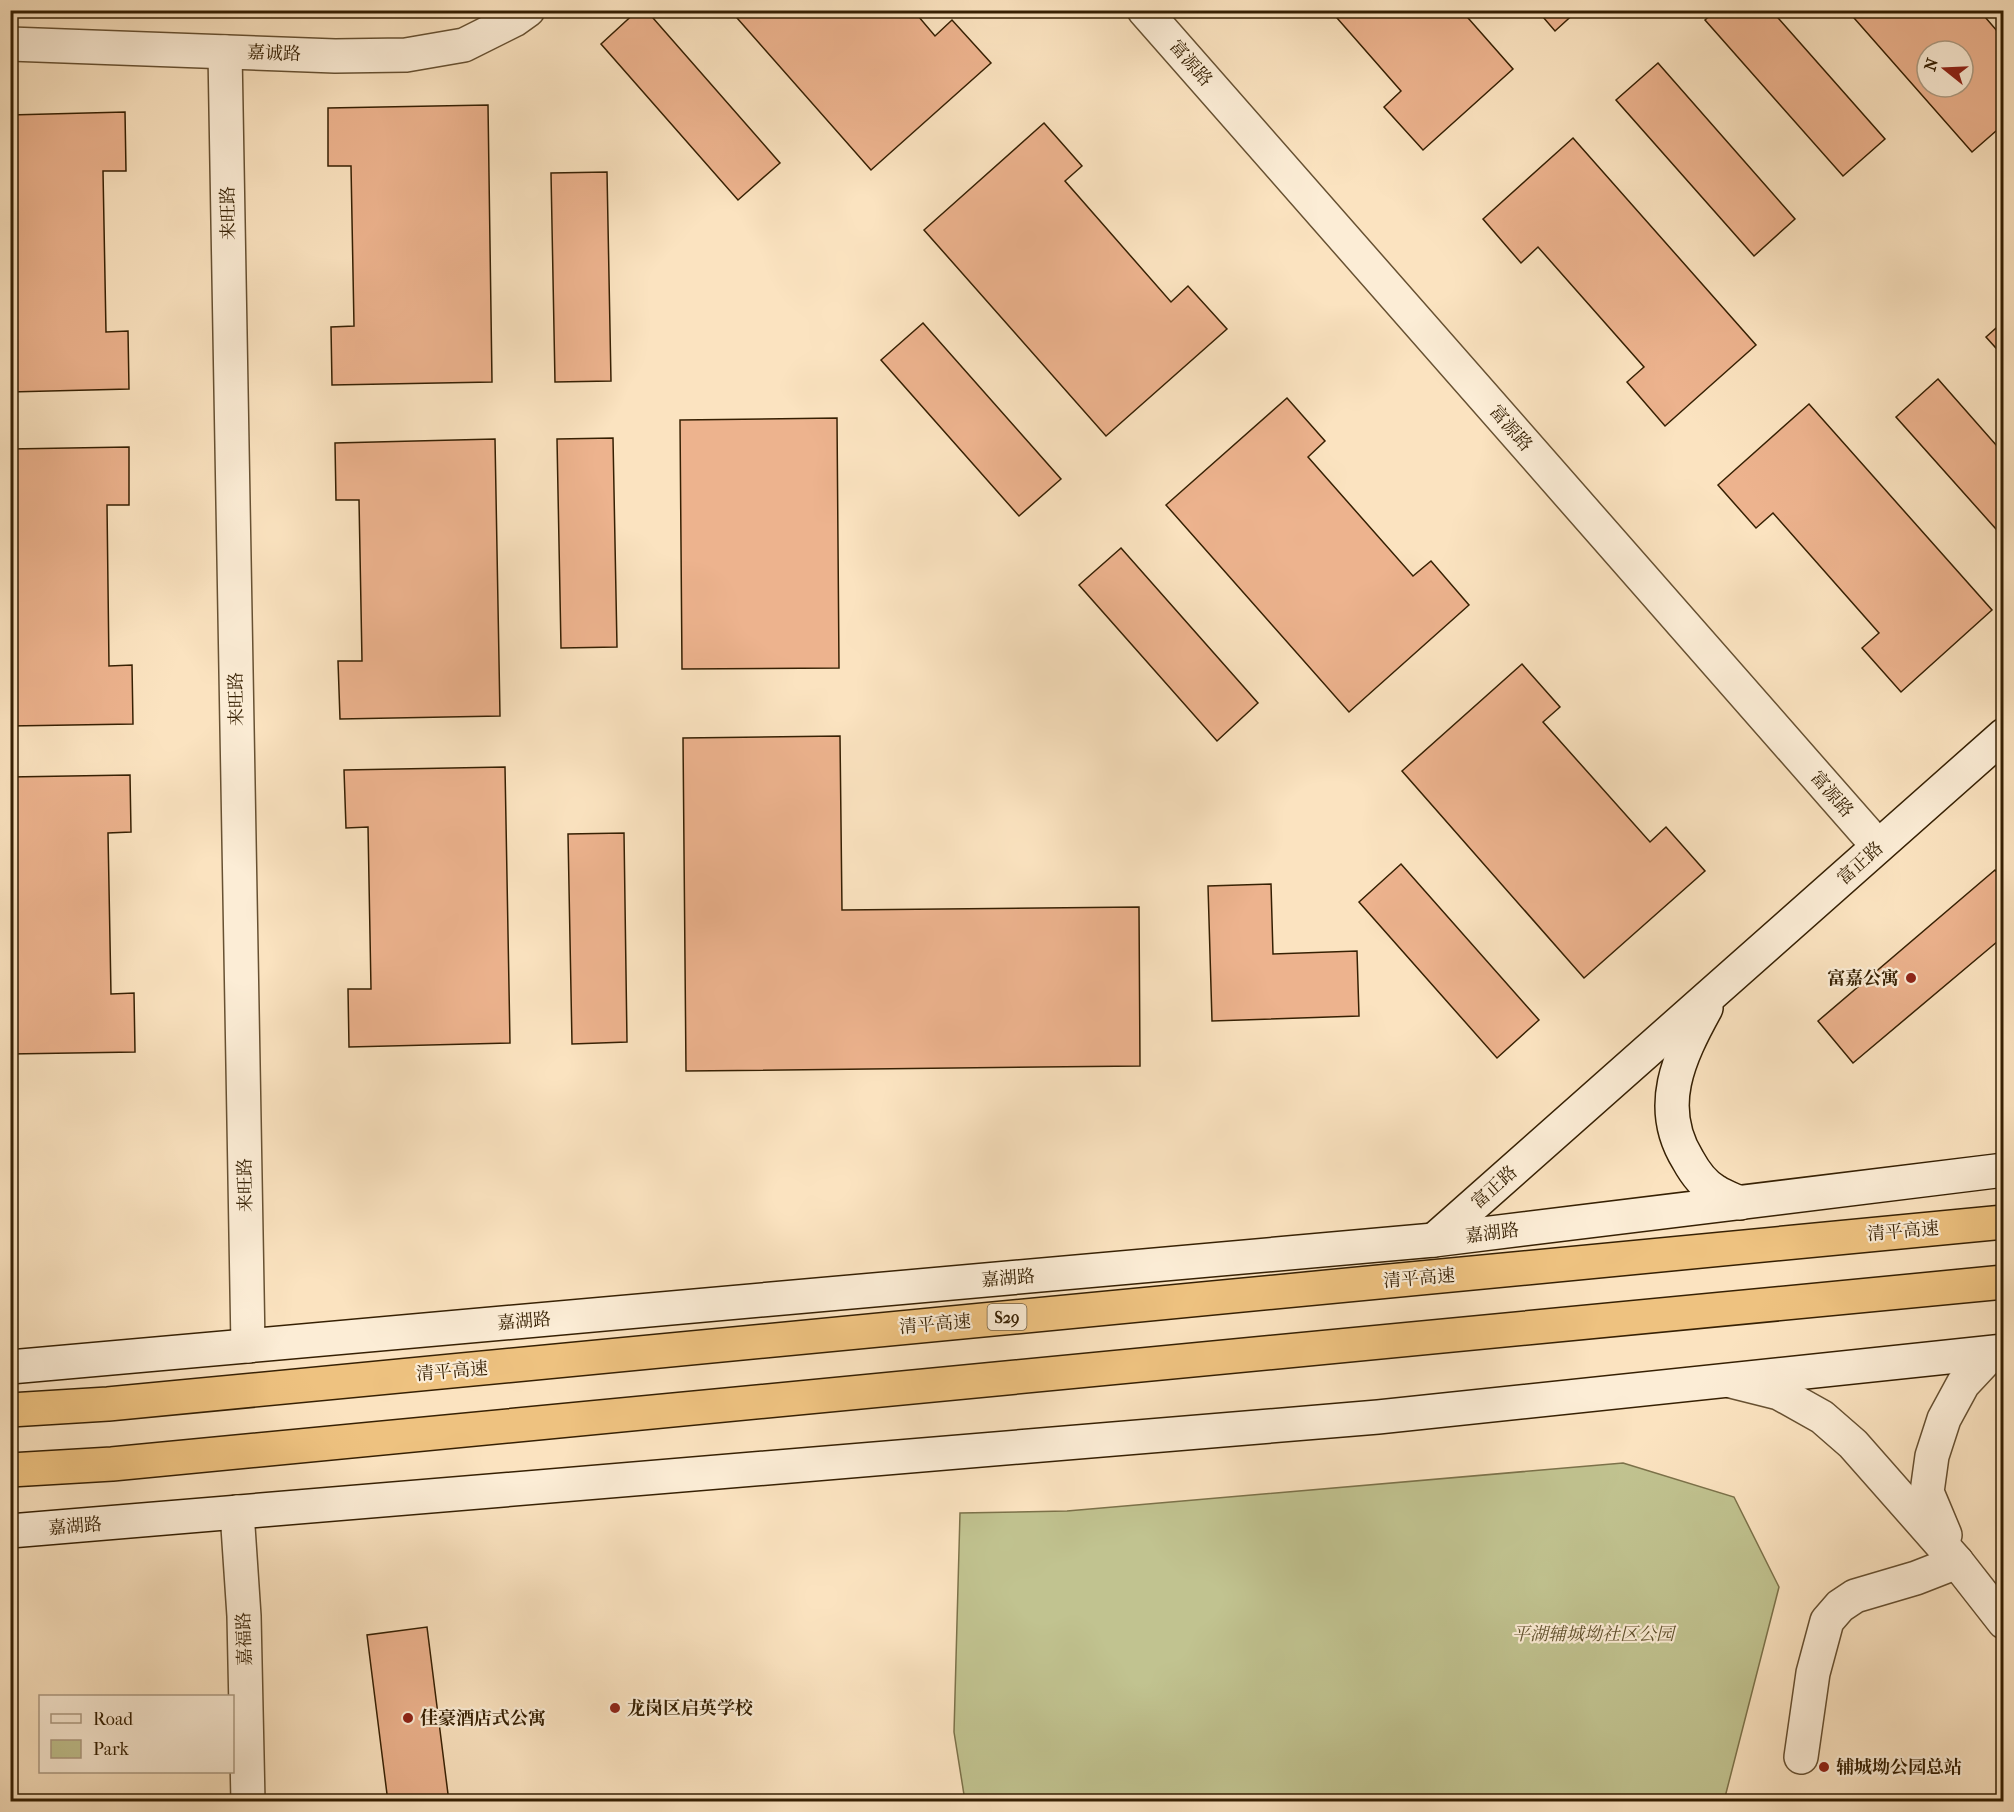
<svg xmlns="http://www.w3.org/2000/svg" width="2014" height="1812" font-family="'IM FELL French Canon','Noto Serif SC',serif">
<rect width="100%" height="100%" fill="#fbe3c0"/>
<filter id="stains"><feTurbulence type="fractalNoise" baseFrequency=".00333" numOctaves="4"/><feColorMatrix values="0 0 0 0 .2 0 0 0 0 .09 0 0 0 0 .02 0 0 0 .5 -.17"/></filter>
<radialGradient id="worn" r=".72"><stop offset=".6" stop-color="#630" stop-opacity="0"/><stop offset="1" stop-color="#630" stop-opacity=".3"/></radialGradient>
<polygon fill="#c1c390" stroke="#7c724a" stroke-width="1.5" points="1623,1463 1734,1497 1779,1587 1724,1801 965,1801 954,1732 960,1513 1067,1511"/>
<g fill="#edb38e" stroke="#362003" stroke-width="1.5" fill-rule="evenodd">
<polygon points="638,10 646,10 780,163 738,200 601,44"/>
<polygon points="730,10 913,10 935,36 952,20 991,63 871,170"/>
<polygon points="1330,10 1461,10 1513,69 1423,150 1384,107 1401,91"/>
<polygon points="1537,10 1578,10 1555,31"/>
<polygon points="1716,10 1771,10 1885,139 1843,176 1705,20"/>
<path d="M 1847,10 L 1979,10 L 2004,39 L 2004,124 L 1972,152 ZM 1927,51 L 1963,51 L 1963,87 L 1927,87 Z"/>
<polygon points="1658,63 1795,219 1754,256 1616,100"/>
<polygon points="488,105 492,382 332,385 331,327 354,326 351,166 328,166 328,108"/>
<polygon points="125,112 126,171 103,171 106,332 128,331 129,389 10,392 10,115"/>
<polygon points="1044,123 1082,166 1065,181 1171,302 1188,286 1227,329 1106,436 924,230"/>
<polygon points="1573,138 1756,345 1665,426 1627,382 1644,367 1538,247 1521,263 1483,219"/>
<polygon points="607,172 611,381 555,382 551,173"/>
<polygon points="2004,321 2004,357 1986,337"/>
<polygon points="923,323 1061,479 1019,516 881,360"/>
<polygon points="1938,379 2004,454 2004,538 1896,417"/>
<polygon points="1287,398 1325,441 1308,457 1413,576 1431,561 1469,605 1349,712 1166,505"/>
<polygon points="1809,404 1992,610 1901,692 1862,648 1879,633 1773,513 1756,528 1718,485"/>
<polygon points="837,418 839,668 682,669 680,420"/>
<polygon points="613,438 617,647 561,648 557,439"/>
<polygon points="495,439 500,716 340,719 338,661 362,661 359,500 336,500 335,443"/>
<polygon points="129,447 129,505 107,505 109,666 132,665 133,724 10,726 10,449"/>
<polygon points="1121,548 1258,703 1217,741 1079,585"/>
<polygon points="1522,664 1560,707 1543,722 1650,842 1666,827 1705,871 1584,978 1402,771"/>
<polygon points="840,736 842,910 1139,907 1140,1066 686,1071 683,738"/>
<polygon points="505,767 510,1043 349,1047 348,989 371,989 368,827 346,828 344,770"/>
<polygon points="130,775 131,832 108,833 111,994 134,993 135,1052 10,1054 10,777"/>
<polygon points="624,833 627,1042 572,1044 568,834"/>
<polygon points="1401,864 1539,1020 1497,1058 1359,902"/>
<polygon points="1995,870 2004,880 2004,936 1853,1063 1818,1021"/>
<polygon points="1271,884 1273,954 1357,951 1359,1016 1212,1021 1208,886"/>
<polygon points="427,1627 449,1802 388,1802 367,1635"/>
</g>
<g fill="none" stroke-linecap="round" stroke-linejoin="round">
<g stroke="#675132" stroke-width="36">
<g id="street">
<polyline points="1144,10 1878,846"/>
<polyline points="10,44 335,56 406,55 464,45 514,20 528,10"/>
<polyline points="225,52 248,1346"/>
<polyline points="1731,1381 1779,1393 1822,1417 1853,1444 1957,1562 2004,1622"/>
<polyline points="237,1512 244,1616 248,1802"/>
<polyline points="1945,1535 1927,1492 1932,1456 1944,1419 1963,1384 1992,1353"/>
<polyline points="1801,1757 1813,1673 1827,1621 1840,1606 1855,1596 1916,1578 1957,1562"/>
</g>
</g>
<g stroke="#362003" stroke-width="36">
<g id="secondary">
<path d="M 1706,1008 C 1679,1057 1655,1107 1688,1160 C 1694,1171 1703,1184 1715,1191 C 1722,1196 1731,1199 1740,1203"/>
<polyline points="1434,1240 2004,735"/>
<polyline points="10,1367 1434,1240 2004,1170"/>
<polyline points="10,1531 1378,1417 2004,1351"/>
</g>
</g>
<g stroke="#362003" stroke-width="36">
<g id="highway">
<polyline points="10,1410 108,1404 2004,1222"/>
<polyline points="10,1470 112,1464 2004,1282"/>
</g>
</g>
<use href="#street" stroke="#fcedd6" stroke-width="33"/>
<use href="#secondary" stroke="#fcedd6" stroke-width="33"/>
<use href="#highway" stroke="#eec280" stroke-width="33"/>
</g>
<g fill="#8f2418" stroke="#fcedd6" stroke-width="2">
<circle cx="1911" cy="978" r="6"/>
<circle cx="615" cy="1708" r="6"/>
<circle cx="408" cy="1718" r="6"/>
<circle cx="1824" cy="1767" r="6"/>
</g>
<g text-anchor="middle" stroke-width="4.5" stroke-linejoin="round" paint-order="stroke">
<rect fill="#fcedd6" stroke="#715e42" stroke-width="1.5" x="987.5" y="1304" width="39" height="26" rx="4.5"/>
<g font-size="16" font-weight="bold" fill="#362003">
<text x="1007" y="1323">S29</text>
</g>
<g font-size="18" fill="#362003" stroke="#fcedd6">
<text transform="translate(274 53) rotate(2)" y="6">嘉诚路</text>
<text transform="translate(1191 63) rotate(49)" y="6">富源路</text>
<text transform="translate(228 213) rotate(-91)" y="6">来旺路</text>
<text transform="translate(1511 428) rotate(49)" y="6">富源路</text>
<text transform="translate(236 699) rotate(-91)" y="6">来旺路</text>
<text transform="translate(1832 794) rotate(49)" y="6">富源路</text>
<text transform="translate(1860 863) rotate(-42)" y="6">富正路</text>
<text transform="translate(245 1185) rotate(-91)" y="6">来旺路</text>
<text transform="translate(1494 1187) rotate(-42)" y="6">富正路</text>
<text transform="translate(1903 1231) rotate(-5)" y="6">清平高速</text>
<text transform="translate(1492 1233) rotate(-7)" y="6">嘉湖路</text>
<text transform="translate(1008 1278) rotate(-5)" y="6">嘉湖路</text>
<text transform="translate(1419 1278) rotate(-5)" y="6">清平高速</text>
<text transform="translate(524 1321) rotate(-5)" y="6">嘉湖路</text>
<text transform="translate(935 1324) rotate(-5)" y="6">清平高速</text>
<text transform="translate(452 1371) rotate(-5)" y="6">清平高速</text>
<text transform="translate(75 1526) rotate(-5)" y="6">嘉湖路</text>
<text transform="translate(244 1639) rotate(-92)" y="6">嘉福路</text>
</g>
<g font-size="18" font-weight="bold" fill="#362003" stroke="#fcedd6" text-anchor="start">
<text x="1899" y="984" text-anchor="end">富嘉公寓</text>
<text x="627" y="1714">龙岗区启英学校</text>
<text x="420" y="1724">佳豪酒店式公寓</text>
<text x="1836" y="1773">辅城坳公园总站</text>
</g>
<g font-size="18" font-style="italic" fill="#60512d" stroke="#fcedd6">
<text x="1593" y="1640">平湖辅城坳社区公园</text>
</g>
</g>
<rect width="2014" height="1812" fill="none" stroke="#fbe3c0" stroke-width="36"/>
<rect x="12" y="12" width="1990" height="1788" fill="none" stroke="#362003" stroke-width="3"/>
<rect x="18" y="18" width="1978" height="1776" fill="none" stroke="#362003" stroke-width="1.5"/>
<rect x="39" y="1695" width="195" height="78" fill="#fcedd6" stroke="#ad9b82" stroke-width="1.5"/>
<rect x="51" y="1714" width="30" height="9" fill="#fcedd6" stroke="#ad9b82" stroke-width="1.5"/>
<text x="93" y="1725" font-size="18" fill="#362003">Road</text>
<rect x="51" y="1740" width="30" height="18" fill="#c1c390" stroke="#ad9b82" stroke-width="1.5"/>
<text x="93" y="1755" font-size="18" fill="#362003">Park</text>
<g transform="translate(1945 69) rotate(288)"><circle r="28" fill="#fcedd6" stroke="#ad9b82" stroke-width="1.5"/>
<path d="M0-4.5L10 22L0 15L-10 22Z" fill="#8f2418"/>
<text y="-9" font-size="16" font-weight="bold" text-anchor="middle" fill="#362003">N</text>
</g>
<rect width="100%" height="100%" filter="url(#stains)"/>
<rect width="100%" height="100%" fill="url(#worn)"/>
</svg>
